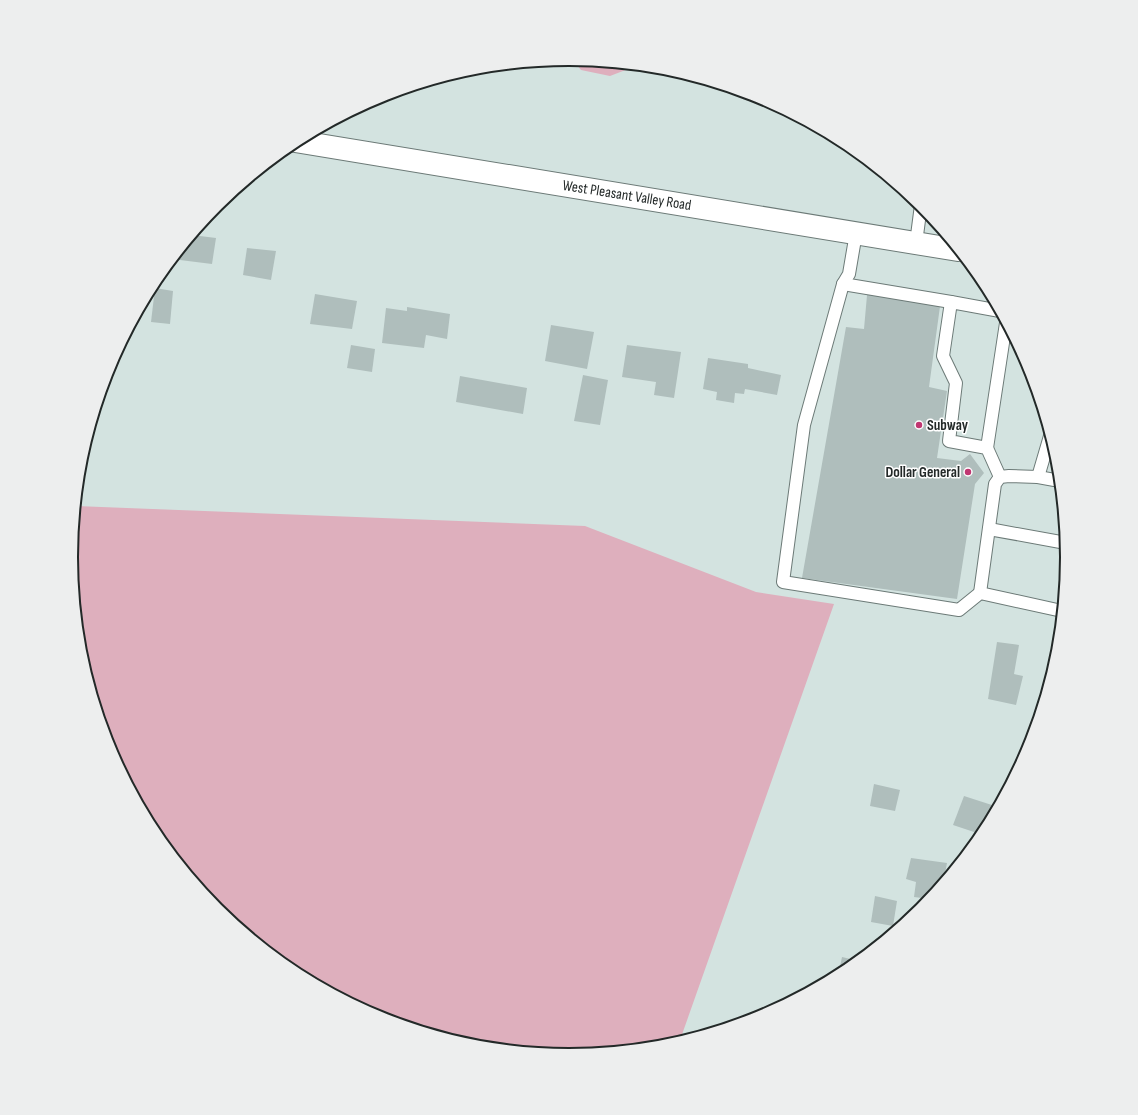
<svg xmlns="http://www.w3.org/2000/svg" width="1138" height="1115" font-family="'Sofia Sans Condensed',sans-serif">
<rect width="100%" height="100%" fill="#d3e3e0"/>
<g fill="#deafbd">
<polygon points="572,59 636,66 610,76 581,70"/>
<polygon points="76,506 585,526 756,592 834,604 679,1043 666,1046 569,1056 472,1046 378,1018 292,972 216,910 154,834 108,748 80,655 71,557"/>
</g>
<g fill="#afbebc">
<polygon points="192,235 216,238 212,264 172,259"/>
<polygon points="247,248 276,251 271,280 243,275"/>
<polygon points="868,284 941,299 929,387 947,391 937,458 961,461 970,454 984,473 975,484 957,599 802,578 846,327 864,329"/>
<polygon points="155,288 173,291 170,324 151,322"/>
<polygon points="315,294 357,301 352,329 310,324"/>
<polygon points="407,307 450,314 447,339 426,335 424,348 382,343 386,308 407,311"/>
<polygon points="551,325 594,332 587,369 545,361"/>
<polygon points="351,345 375,349 372,372 347,368"/>
<polygon points="627,345 681,352 674,398 654,395 656,382 622,377"/>
<polygon points="708,358 748,364 748,368 781,375 777,395 745,389 744,394 735,393 734,403 716,400 717,392 703,389"/>
<polygon points="583,375 608,380 600,425 574,421"/>
<polygon points="460,376 527,388 523,414 456,402"/>
<polygon points="997,642 1019,645 1014,674 1023,676 1016,705 988,699"/>
<polygon points="874,784 900,790 895,811 870,806"/>
<polygon points="964,796 998,807 983,835 953,825"/>
<polygon points="911,858 947,863 943,884 930,899 914,897 916,882 906,879"/>
<polygon points="875,896 897,901 893,926 871,922"/>
<polygon points="842,957 859,961 838,976"/>
</g>
<g fill="none" stroke-linecap="round" stroke-linejoin="round">
<g stroke="#6c7a77" stroke-width="14">
<g id="lane">
<polyline points="856,233 849,274 843,284 804,425 783,582 959,610 980,593 1062,611"/>
<polyline points="916,243 921,205"/>
<polyline points="843,284 951,302"/>
<polyline points="1000,311 951,302 943,356 956,383 949,441 987,448 1000,477"/>
<polyline points="1050,436 1038,477 1060,481"/>
<polyline points="987,448 1006,323"/>
<polyline points="989,529 1066,543"/>
<polyline points="980,593 995,484 1000,477 1009,476 1038,477"/>
</g>
</g>
<g stroke="#6c7a77" stroke-width="24">
<polyline id="secondary" points="295,141 958,250"/>
</g>
<use href="#lane" stroke="#fff" stroke-width="12"/>
<use href="#secondary" stroke="#fff" stroke-width="22"/>
</g>
<g fill="#c03671" stroke="#fff" stroke-width="1.5">
<circle cx="919" cy="425" r="4"/>
<circle cx="968" cy="472" r="4"/>
</g>
<g text-anchor="middle" stroke-width="3" stroke-linejoin="round" paint-order="stroke">
<g font-size="15" fill="#232928" stroke="#fff">
<text transform="translate(627 195) rotate(9)" y="5">West Pleasant Valley Road</text>
</g>
<g font-size="15" font-weight="bold" fill="#232928" stroke="#fff" text-anchor="start">
<text x="927" y="430">Subway</text>
<text x="960" y="477" text-anchor="end">Dollar General</text>
</g>
</g>
<path d="M0 0H1138V1115H0ZM78 557a491 491 0 1 1 982 0a491 491 0 1 1-982 0Z" fill="#edeeee" fill-rule="evenodd"/>
<path fill="none" stroke="#232928" stroke-width="2" d="M78 557a491 491 0 1 1 982 0a491 491 0 1 1-982 0Z"/>
</svg>
